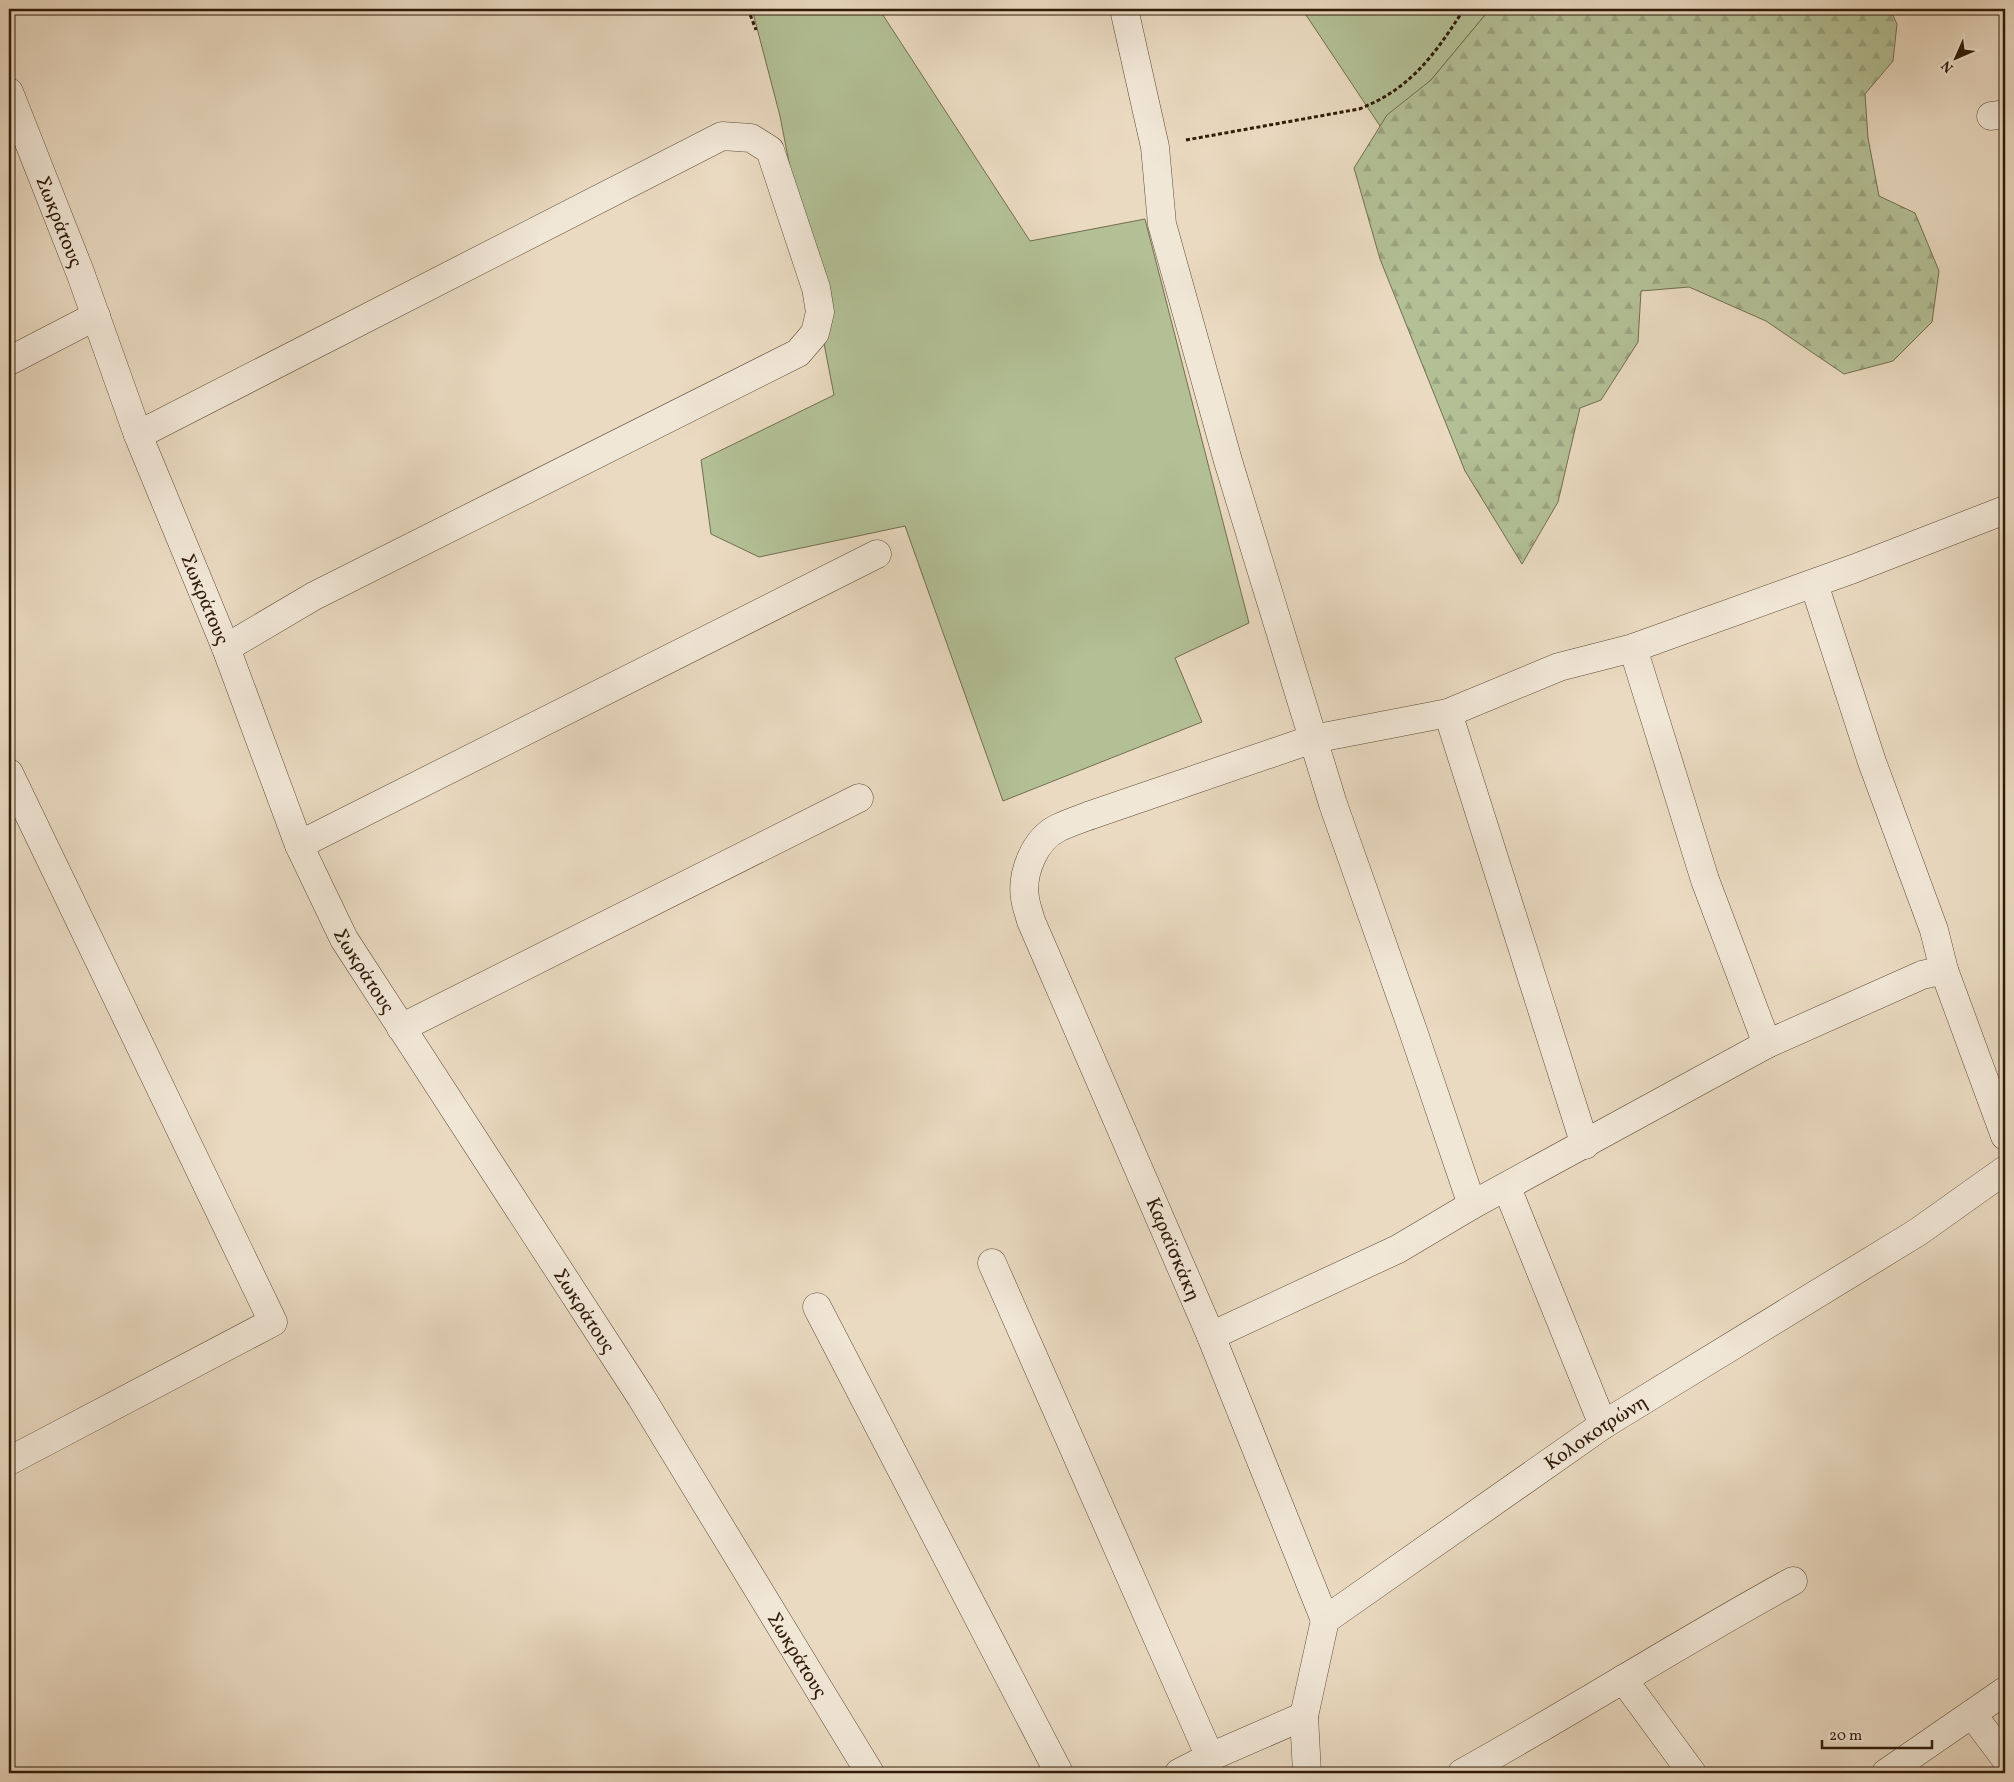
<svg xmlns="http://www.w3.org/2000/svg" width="2014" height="1782" font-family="Vollkorn,serif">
<defs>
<pattern id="forest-firs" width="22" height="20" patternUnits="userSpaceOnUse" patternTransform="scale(1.25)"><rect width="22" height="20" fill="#b3c096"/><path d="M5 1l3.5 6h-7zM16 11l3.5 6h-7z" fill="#9aa480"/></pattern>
</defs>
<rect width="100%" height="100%" fill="#eadac1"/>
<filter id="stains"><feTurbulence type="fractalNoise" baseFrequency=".004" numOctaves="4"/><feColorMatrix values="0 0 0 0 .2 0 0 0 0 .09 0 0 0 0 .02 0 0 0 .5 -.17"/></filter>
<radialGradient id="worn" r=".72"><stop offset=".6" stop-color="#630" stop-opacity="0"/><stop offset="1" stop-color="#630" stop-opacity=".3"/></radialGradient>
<g fill="#b3c096" stroke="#726e4e">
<polygon points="752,9 879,9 1030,241 1145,219 1249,623 1175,658 1202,722 1003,801 905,526 759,557 711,534 701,460 834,395 780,116"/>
<polygon points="1302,9 1490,9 1431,80 1380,126"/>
</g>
<polygon fill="url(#forest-firs)" stroke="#726e4e" points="1490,9 1890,9 1897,24 1893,61 1865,94 1868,138 1879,196 1915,213 1939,271 1932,322 1893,361 1844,374 1766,321 1689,287 1641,291 1638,342 1601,400 1580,408 1558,502 1522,564 1465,471 1380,259 1354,168 1387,115 1431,80"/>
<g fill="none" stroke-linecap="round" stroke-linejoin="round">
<g stroke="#5e4b36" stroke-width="29">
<g id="minor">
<polyline points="1124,9 1155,147 1162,224 1228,461 1333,804 1412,1028 1472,1205"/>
<path id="s1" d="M 9,92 L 80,272 L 138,435 L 226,648 L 299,845 L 344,939 L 641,1397 L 870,1773"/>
<polyline points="1991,116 2005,114"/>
<polyline points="9,361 96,316"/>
<polyline points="138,435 722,136 751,138 770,150 816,288 820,312 815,333 798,353 314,596 226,648"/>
<polyline points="1814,584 1872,762 1934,930 1944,970"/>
<polyline points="1633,648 1705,880 1767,1044"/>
<polyline points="1448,713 1585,1145"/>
<polyline points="9,773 273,1322 9,1461"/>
<polyline points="299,845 877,554"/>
<polyline points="401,1028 859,798"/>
<polyline points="1507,1188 1603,1425"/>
<polyline points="992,1263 1210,1757"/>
<polyline points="817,1307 1059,1773"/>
<polyline points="1211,1336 1398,1249 1472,1205 1767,1044 1922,975 1944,970 2005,1136"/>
<path d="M 1325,1620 L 1211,1336 L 1031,921 C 1029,913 1026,906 1025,898 C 1021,873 1035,839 1058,828 C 1068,823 1080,819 1091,815 L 1313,739 L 1448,713 L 1559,667 L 1633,648 L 1853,569 L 2005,510"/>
<polyline points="1623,1679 1692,1773"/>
<polyline points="1972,1714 2005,1758"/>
<polyline points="1179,1773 1210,1757 1304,1716"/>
<path id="s2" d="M 1307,1773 L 1304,1716 L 1325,1620 L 1603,1425 L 1918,1232 L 2005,1170"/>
<path d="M 1462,1773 C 1574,1711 1681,1642 1793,1581"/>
<polyline points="1886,1773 2005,1691"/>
</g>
</g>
<g stroke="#301b07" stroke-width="3" stroke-dasharray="4 2.5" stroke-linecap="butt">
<polyline points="748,9 756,30"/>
<path d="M 1186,140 L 1359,109 C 1411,89 1435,54 1464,9"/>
</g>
<use href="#minor" stroke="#f1e7d7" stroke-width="28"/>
</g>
<g text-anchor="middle" stroke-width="4" stroke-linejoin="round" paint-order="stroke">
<g font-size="20" fill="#301b07" stroke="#f1e7d7">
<text dy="7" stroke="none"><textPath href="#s1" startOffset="139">Σωκράτους</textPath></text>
<text dy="7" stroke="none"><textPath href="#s1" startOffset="544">Σωκράτους</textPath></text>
<text dy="7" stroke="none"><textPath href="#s1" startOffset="949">Σωκράτους</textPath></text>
<text transform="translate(1174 1249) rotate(67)" y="7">Καραϊσκάκη</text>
<text dy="7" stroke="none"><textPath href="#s1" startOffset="1354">Σωκράτους</textPath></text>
<text dy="7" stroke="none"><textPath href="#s2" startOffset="485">Κολοκοτρώνη</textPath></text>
<text dy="7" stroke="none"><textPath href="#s1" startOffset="1759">Σωκράτους</textPath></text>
</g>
</g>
<rect width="2014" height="1782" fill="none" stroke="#eadac1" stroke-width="30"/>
<rect x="10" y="10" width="1994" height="1762" fill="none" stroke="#301b07" stroke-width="2.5"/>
<rect x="15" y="15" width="1984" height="1752" fill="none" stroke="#301b07"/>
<g transform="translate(1956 58) rotate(225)" stroke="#f1e7d7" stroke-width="4" paint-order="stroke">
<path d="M0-4L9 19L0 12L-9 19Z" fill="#301b07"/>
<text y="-8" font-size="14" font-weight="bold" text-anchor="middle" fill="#301b07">N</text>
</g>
<path d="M1822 1740v8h110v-8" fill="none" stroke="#301b07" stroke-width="2.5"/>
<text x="1829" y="1740" font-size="15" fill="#301b07" stroke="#f1e7d7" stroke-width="4" paint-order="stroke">20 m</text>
<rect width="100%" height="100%" filter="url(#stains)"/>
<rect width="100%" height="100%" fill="url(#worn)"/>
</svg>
